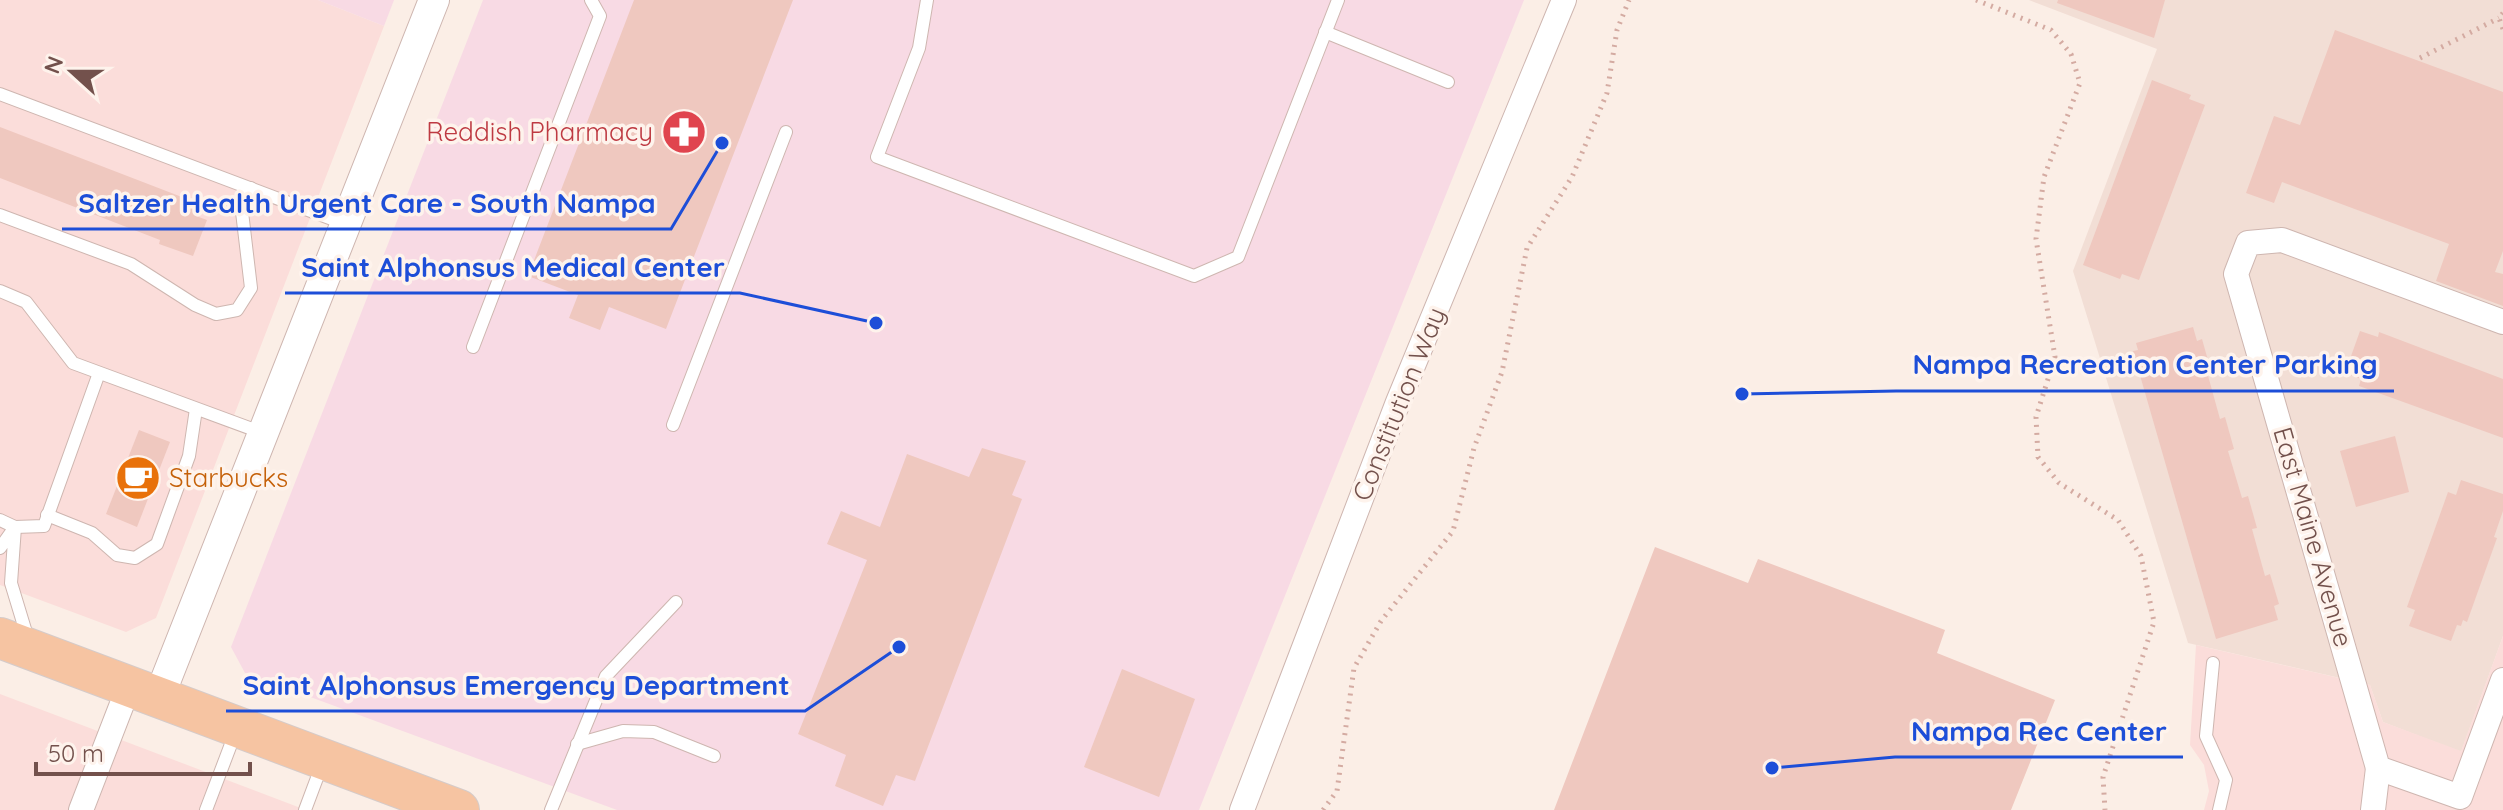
<svg xmlns="http://www.w3.org/2000/svg" width="2503" height="810" font-family="Quicksand,sans-serif">
<rect width="100%" height="100%" fill="#fbeee6"/>
<polygon fill="#f2ded5" points="2029,0 2503,0 2503,636 2461,752 2383,722 2370,685 2188,643 2073,271 2157,49"/>
<g fill="#fbddda">
<polygon points="0,0 318,0 384,26 156,618 126,632 0,585"/>
<polygon points="2503,636 2503,810 2204,810 2209,791 2204,765 2190,745 2196,645 2370,685 2383,722 2461,751"/>
<polygon points="0,694 306,810 0,810"/>
</g>
<g fill="#f8dae4">
<polygon points="318,0 394,0 384,26"/>
<polygon points="483,0 1524,0 1199,810 617,810 245,673 231,647"/>
</g>
<g fill="#efc8bf">
<polygon points="634,0 793,0 666,329 609,307 600,330 569,318 578,295 528,276"/>
<polygon points="2058,0 2165,0 2154,38 2057,3"/>
<polygon points="2335,30 2503,92 2503,251 2495,272 2503,274 2503,306 2436,281 2449,244 2282,182 2274,203 2246,193 2274,116 2300,125"/>
<polygon points="2152,80 2191,95 2189,99 2205,105 2139,280 2122,274 2120,279 2083,265"/>
<polygon points="0,127 200,204 196,216 207,220 193,256 159,244 160,240 0,178"/>
<polygon points="2193,327 2197,341 2202,339 2211,371 2207,372 2220,419 2225,417 2234,449 2228,451 2242,498 2248,496 2257,528 2252,529 2265,576 2270,574 2279,604 2274,606 2278,620 2216,639 2133,351 2138,350 2136,343"/>
<polygon points="2360,331 2378,337 2379,332 2503,379 2503,438 2359,386 2361,379 2345,373"/>
<polygon points="139,430 170,442 137,527 106,514"/>
<polygon points="2395,436 2409,492 2356,507 2340,451"/>
<polygon points="982,448 1026,461 1012,495 1022,499 915,781 896,775 883,806 835,786 846,755 798,734 867,560 827,544 841,511 880,527 907,454 969,477"/>
<polygon points="2461,480 2503,494 2503,511 2494,537 2497,538 2467,622 2463,620 2461,626 2457,625 2451,641 2409,626 2415,610 2407,607 2448,492 2456,495"/>
<polygon points="1655,547 1748,583 1758,559 1945,630 1937,653 2055,700 2011,810 1554,810"/>
<polygon points="1122,669 1195,699 1159,797 1084,767"/>
</g>
<g fill="none" stroke-linecap="round" stroke-linejoin="round">
<g stroke="#ceb6b0" stroke-width="14">
<g id="service">
<polyline points="927,0 919,48 877,157 1194,276 1238,257 1338,0"/>
<polyline points="1325,32 1448,82"/>
<polyline points="0,94 345,224"/>
<polyline points="0,215 131,264 195,305 216,314 237,310 251,288 242,212 251,188"/>
<polyline points="0,291 26,302 73,363 263,433"/>
<polyline points="473,347 600,16 591,0"/>
<polyline points="673,425 786,132"/>
<polyline points="47,515 92,533 117,555 135,558 157,544 189,456 196,409"/>
<polyline points="0,520 15,527 44,526 99,373"/>
<polyline points="0,548 15,527 11,583 28,639"/>
<polyline points="2213,663 2206,736 2226,780 2219,810"/>
<polyline points="577,744 623,731 654,732 714,756"/>
<polyline points="206,810 236,731"/>
<polyline points="305,810 323,762"/>
<polyline points="551,810 606,676 676,602"/>
</g>
</g>
<g stroke="#ceb6b0" stroke-width="26">
<g id="minor">
<polyline points="2503,322 2282,240 2248,243 2236,274 2378,768 2460,797 2503,680"/>
<polyline points="81,810 129,686"/>
<polyline points="1242,810 1398,402 1564,0"/>
<polyline points="2373,810 2378,768"/>
</g>
</g>
<g stroke="#ceb6b0" stroke-width="32">
<polyline id="tertiary" points="159,697 434,0"/>
</g>
<g stroke="#d5cbc9" stroke-width="42">
<polyline id="primary" points="0,638 459,810"/>
</g>
<g stroke="#d4aba2" stroke-width="5" stroke-dasharray="2 6" stroke-linecap="butt">
<polyline points="1976,0 2051,30 2071,54 2080,83 2044,177 2036,239 2055,357 2036,417 2038,457 2059,483 2118,520 2141,556 2154,622 2103,777 2105,810"/>
<polyline points="2503,13 2499,18 2503,29"/>
<polyline points="2420,58 2499,18"/>
<polyline points="1323,810 1337,791 1354,668 1381,621 1453,531 1474,448 1502,372 1527,248 1572,177 1607,93 1617,30 1629,0"/>
</g>
<use href="#service" stroke="#fff" stroke-width="12"/>
<use href="#minor" stroke="#fff" stroke-width="24"/>
<use href="#tertiary" stroke="#fff" stroke-width="30"/>
<use href="#primary" stroke="#f6c4a2" stroke-width="40"/>
</g>
<defs>
<g id="pharmacy-disc" transform="scale(2.3)"><circle r="9.5" fill="#e0444e" stroke="#fef3ec"/><path d="M-2-6h4v4h4v4h-4v4h-4v-4h-4v-4h4Z" fill="#fff"/></g>
<g id="cafe-disc" transform="scale(2.3)"><circle r="9.5" fill="#e8710a" stroke="#fef3ec"/><path d="M-5.5-4.5H6V0H3Q3 3.5 0 3.5H-2.5Q-5.5 3.5-5.5 0ZM3-3.2v2h1.7v-2ZM-6 4.5H4V6H-6Z" fill="#fff"/></g>
</defs>
<g fill-rule="evenodd">
<use href="#pharmacy-disc" x="684" y="132"/>
<use href="#cafe-disc" x="138" y="478"/>
</g>
<g text-anchor="middle" stroke-width="7" stroke-linejoin="round" paint-order="stroke">
<g font-size="26" fill="#be3a42" stroke="#fef3ec" text-anchor="end">
<text x="653" y="141">Reddish Pharmacy</text>
</g>
<g font-size="26" fill="#73514c" stroke="#fef3ec">
<text transform="translate(1399 404) rotate(-68)" y="9">Constitution Way</text>
<text transform="translate(2313 537) rotate(74)" y="9">East Maine Avenue</text>
</g>
<g font-size="26" fill="#c56008" stroke="#fef3ec" text-anchor="start">
<text x="169" y="487">Starbucks</text>
</g>
</g>
<path fill="none" stroke="#1d4ed8" stroke-width="3" d="M722 143L671 229H62M876 323L740 293H285M1742 394L1896 391H2394M899 647L805 711H226M1772 768L1895 757H2183"/>
<g fill="#1d4ed8" stroke="#fef3ec" stroke-width="3">
<circle cx="722" cy="143" r="8"/>
<circle cx="876" cy="323" r="8"/>
<circle cx="1742" cy="394" r="8"/>
<circle cx="899" cy="647" r="8"/>
<circle cx="1772" cy="768" r="8"/>
</g>
<g font-size="28" text-anchor="middle" font-weight="bold" fill="#1d4ed8" stroke="#fef3ec" stroke-width="7" stroke-linejoin="round" paint-order="stroke">
<text x="367" y="213">Saltzer Health Urgent Care - South Nampa</text>
<text x="513" y="277">Saint Alphonsus Medical Center</text>
<text x="2145" y="374">Nampa Recreation Center Parking</text>
<text x="516" y="695">Saint Alphonsus Emergency Department</text>
<text x="2039" y="741">Nampa Rec Center</text>
</g>
<g transform="translate(72 72) rotate(291)" stroke="#fef3ec" stroke-width="6" paint-order="stroke">
<path d="M0-6L14 30L0 20L-14 30Z" fill="#73514c"/>
<text y="-12" font-size="22" font-weight="bold" text-anchor="middle" fill="#73514c">N</text>
</g>
<path d="M36 762v12h214v-12" fill="none" stroke="#73514c" stroke-width="4"/>
<text x="48" y="762" font-size="24" fill="#73514c" stroke="#fef3ec" stroke-width="6" paint-order="stroke">50 m</text>
</svg>
